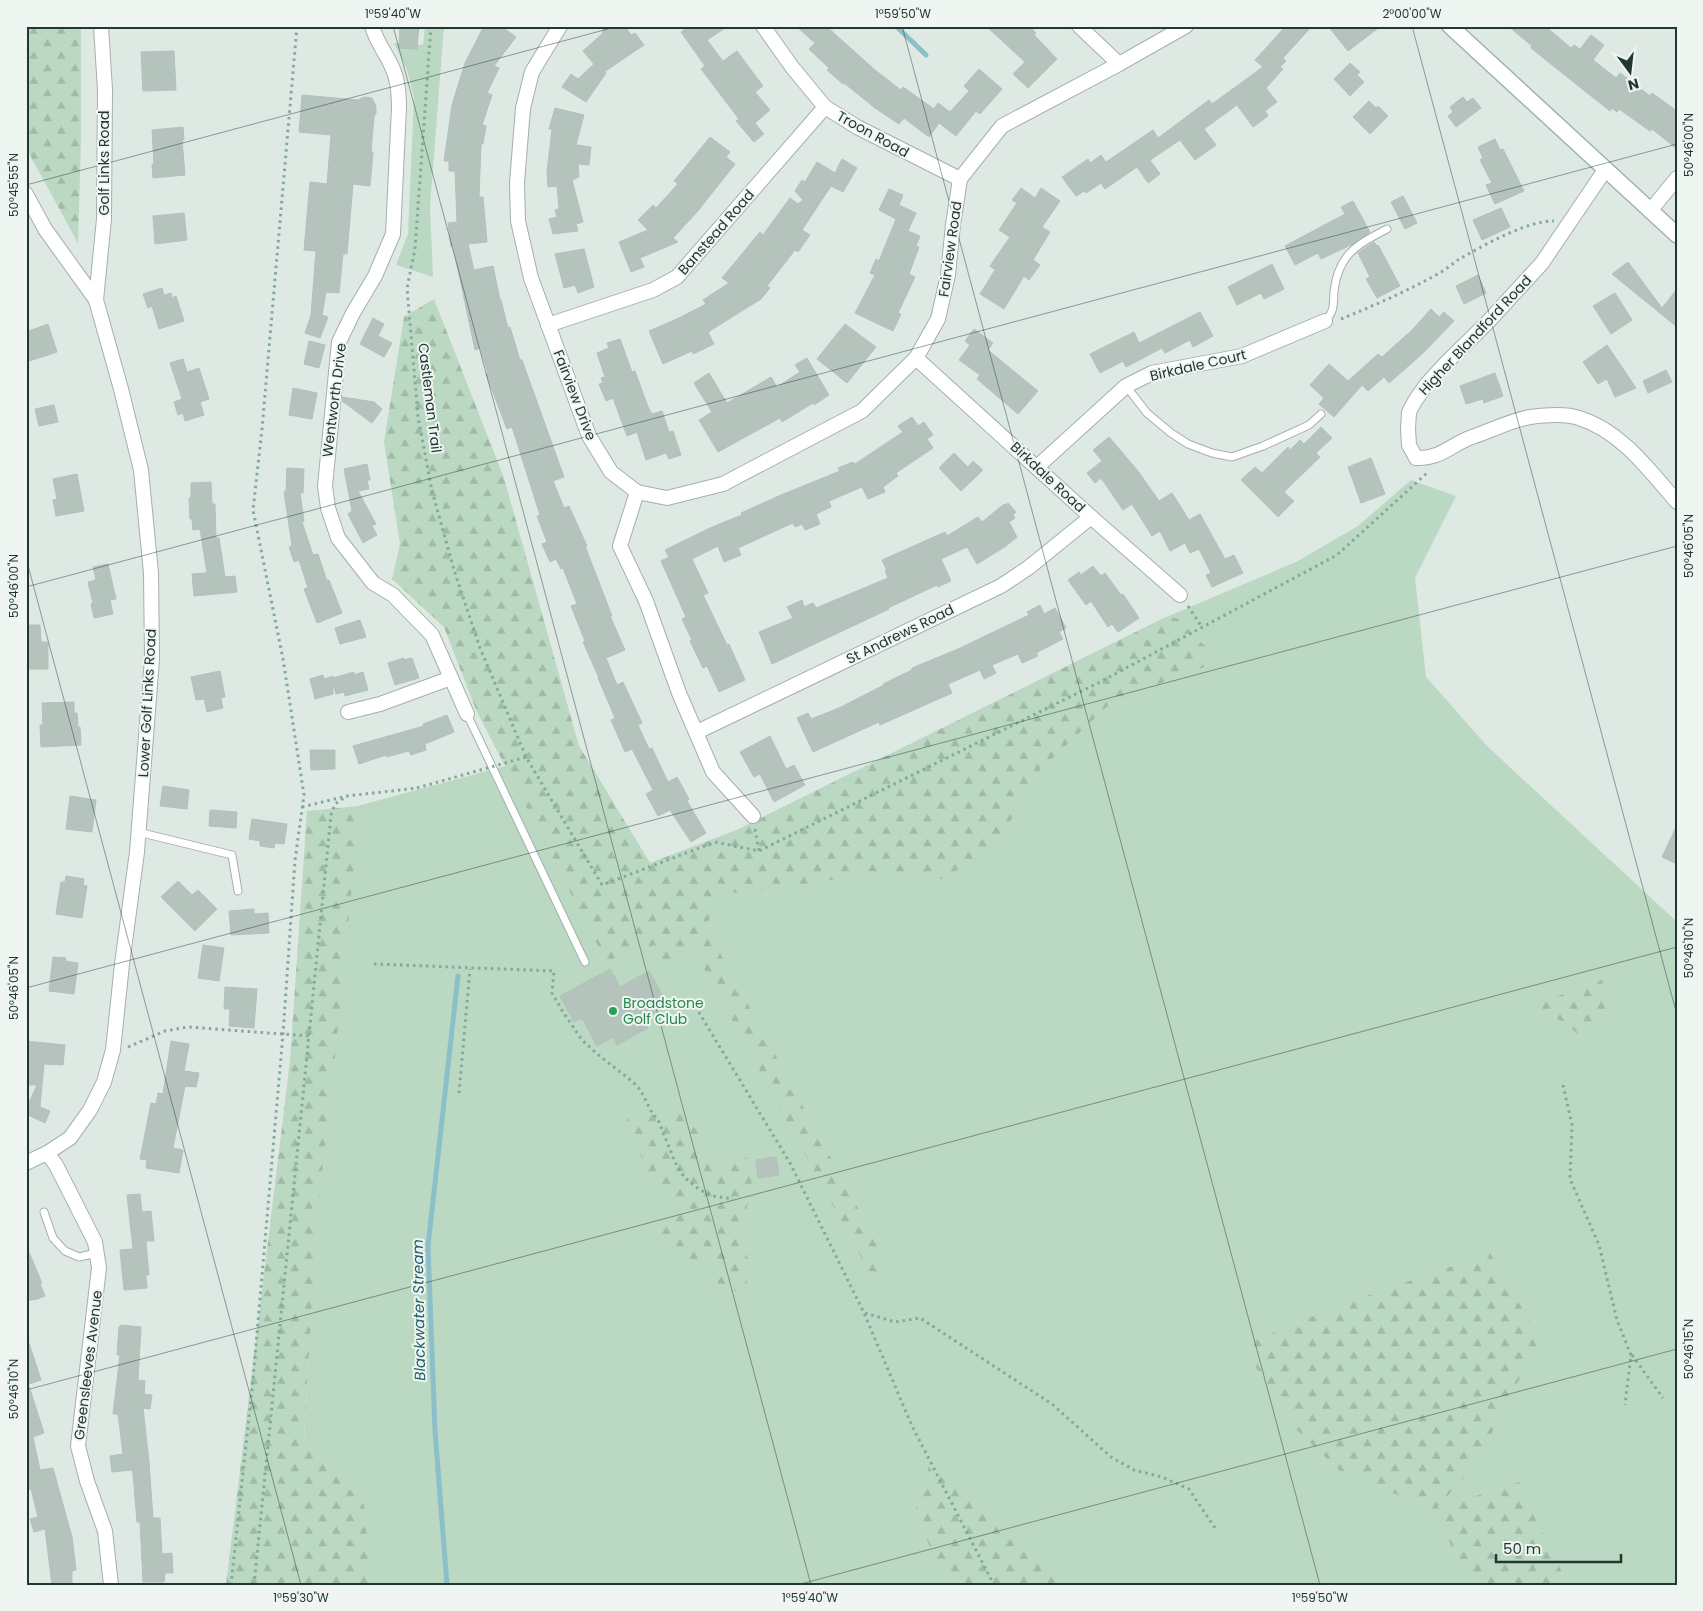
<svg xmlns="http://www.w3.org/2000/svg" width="1703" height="1611" font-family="Poppins,sans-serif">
<defs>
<pattern id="forest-firs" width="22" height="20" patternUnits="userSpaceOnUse" patternTransform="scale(1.25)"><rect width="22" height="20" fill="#bad8c2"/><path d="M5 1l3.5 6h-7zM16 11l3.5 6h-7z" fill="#a0baa7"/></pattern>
</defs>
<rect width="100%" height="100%" fill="#dfe9e4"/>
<g fill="#bad8c2">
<polygon points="425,26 444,26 430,207 433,277 396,265 408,234 414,97 407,70 394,43 423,45"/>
<polygon points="1411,480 1456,496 1415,578 1426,677 1488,747 1677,922 1677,1585 292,1585 298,1549 339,811 579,746 650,863 737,830 1164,618 1296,562 1358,526"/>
</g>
<g fill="url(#forest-firs)">
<polygon points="26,26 81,26 81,139 78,243 26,148"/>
<polygon points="434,299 504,478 579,746 650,863 737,830 1164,618 1177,618 1209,650 1207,666 1113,701 1038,772 999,841 944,879 868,871 803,887 719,894 706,927 879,1247 879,1276 868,1270 695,952 663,964 655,945 606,961 476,710 444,627 392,579 400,544 384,442 404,317"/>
<polygon points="360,806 335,1056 317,1216 304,1438 364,1505 372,1585 226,1585 290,1061 307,811"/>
<polygon points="1602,980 1612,1004 1580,1036 1564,1022 1528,1007"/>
<polygon points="689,1106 699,1128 698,1145 718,1170 734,1148 755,1165 744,1223 749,1273 744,1291 721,1290 705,1256 697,1275 672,1250 658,1230 676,1213 645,1170 638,1146 625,1125 631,1110 661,1115"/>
<polygon points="1490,1253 1540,1339 1476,1464 1436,1509 1519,1482 1568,1585 1469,1585 1435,1510 1341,1472 1295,1428 1242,1346 1340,1305"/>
<polygon points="932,1456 1061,1585 947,1585 915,1513"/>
</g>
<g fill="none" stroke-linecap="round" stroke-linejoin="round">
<g stroke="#8cbfc9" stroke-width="5">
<polyline points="896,26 926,55"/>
<polyline points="447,1585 435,1431 428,1246 458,976"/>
</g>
</g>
<g fill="#b5c3bd" stroke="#b2c1bb">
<polygon points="400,26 419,26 417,49 399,48"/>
<polygon points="484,26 501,26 516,37 494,66 499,68 487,93 492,95 482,125 486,126 483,144 481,144 479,197 483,197 487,242 468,244 474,270 493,266 500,300 501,300 508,328 510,327 520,360 522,360 564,477 553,481 564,508 569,506 587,546 585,546 612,616 610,616 625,650 606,658 617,685 623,682 642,723 638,725 649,749 652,748 668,782 677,777 689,799 687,801 706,833 691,842 670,810 658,816 646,794 653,790 632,749 625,752 611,720 615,718 598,678 599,678 583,642 585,641 571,606 577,604 563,568 561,569 556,559 550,562 542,544 547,542 537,516 540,515 512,427 507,429 486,374 488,373 480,348 475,350 453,246 451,247 448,223 457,222 455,171 449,171 449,161 444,161 452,105 465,63"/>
<polygon points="609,26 625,26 631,35 635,33 644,45 604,72 606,73 586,102 562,87 571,74 578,79 594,64 583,51 603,33 602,31"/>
<polygon points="689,26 728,26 707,40 723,61 737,51 763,86 755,92 770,110 755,123 764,134 754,142 736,121 739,119 701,69 705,66 681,32"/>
<polygon points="796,26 826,26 875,70 901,90 903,87 934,109 938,103 950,112 969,91 964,86 979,69 1002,89 980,114 976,111 956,136 939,123 929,137 904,118 899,124 875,108 844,83 843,84 827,70 829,68 809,49 815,43"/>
<polygon points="986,26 1029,26 1036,33 1034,35 1057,59 1028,88 1013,74 1025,62"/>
<polygon points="1286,26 1312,26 1283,58 1286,61 1280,67 1283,69 1266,88 1277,102 1265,111 1268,116 1253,127 1237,105 1204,129 1216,145 1195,160 1180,140 1150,160 1160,174 1148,183 1137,167 1105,189 1101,183 1086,193 1084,191 1076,196 1062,177 1088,159 1090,163 1101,155 1106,162 1153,130 1158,138 1209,100 1212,104 1263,67 1255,60"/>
<polygon points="1328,26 1381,26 1348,51"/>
<polygon points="1508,26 1545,26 1571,48 1574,45 1580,49 1591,35 1604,45 1593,60 1616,78 1620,73 1650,96 1652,93 1677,111 1677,149 1652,129 1650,131 1619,109 1617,112 1612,108 1610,111 1547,61 1531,48 1532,46"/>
<polygon points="174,51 176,90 143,91 141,52"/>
<polygon points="1350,63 1360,72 1357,75 1364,82 1350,96 1334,79"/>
<polygon points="302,95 358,100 364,97 372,98 376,106 376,114 374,116 371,152 373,152 370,186 353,184 347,254 343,254 339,293 326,292 322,315 328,317 320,338 305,333 311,315 316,251 304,250 310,182 327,184 331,135 299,132"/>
<polygon points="1463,97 1467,102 1473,98 1481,108 1456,127 1448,116 1453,112 1450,107"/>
<polygon points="1369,101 1376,108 1378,106 1388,116 1370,134 1353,117"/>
<polygon points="555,108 584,115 576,145 591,147 589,165 578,164 579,177 572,180 583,222 576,224 578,231 553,234 549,219 557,217 555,210 559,209 557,186 548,187 547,172 552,129 549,129"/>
<polygon points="183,127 184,140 182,140 185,175 153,178 152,164 154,164 152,130"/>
<polygon points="710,137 730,152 726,157 735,164 697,212 673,238 678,242 640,258 644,267 631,272 619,242 648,230 638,220 653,205 656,208 678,184 674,181"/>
<polygon points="1495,139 1500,150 1503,149 1524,191 1495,204 1486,185 1492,183 1480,160 1483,158 1478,147"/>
<polygon points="842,159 857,168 843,192 831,186 802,230 810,235 798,252 795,250 767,286 770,288 761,299 708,332 714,344 693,354 692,351 663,364 649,331 679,318 706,304 703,300 729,283 722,278 760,232 763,235 790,198 798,204 803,200 795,191 802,180 805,182 817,162 835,173"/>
<polygon points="1021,188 1035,198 1041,188 1060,201 1042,227 1050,232 1033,260 1040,265 1029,280 1024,276 1004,309 980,294 995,270 990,266 1010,237 999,230 1017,203 1012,200"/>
<polygon points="889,189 903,195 899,205 916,213 908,231 920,236 916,246 919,247 909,274 915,277 898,313 901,314 893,331 855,313 875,275 870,273 876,259 879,261 896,219 879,210"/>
<polygon points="1403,196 1417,223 1405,229 1391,202"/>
<polygon points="1353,201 1370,232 1353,244 1321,259 1318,253 1295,265 1285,246 1345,214 1341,207"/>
<polygon points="1501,208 1510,227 1482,240 1473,220"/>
<polygon points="184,213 187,240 155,244 153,216"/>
<polygon points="1374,242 1377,246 1378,245 1400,286 1377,298 1366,279 1370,277 1358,253"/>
<polygon points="584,249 594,287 578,293 575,285 564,288 555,254"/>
<polygon points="1628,262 1662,308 1677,289 1677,327 1612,274"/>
<polygon points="1272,264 1284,289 1264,299 1261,293 1237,305 1228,287"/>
<polygon points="1478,275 1486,293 1464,304 1456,286"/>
<polygon points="162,288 164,295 171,293 172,298 176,296 184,321 159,329 152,306 148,308 143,294"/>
<polygon points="1615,293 1632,320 1611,334 1593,306"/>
<polygon points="1431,309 1439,317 1444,312 1454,321 1422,354 1389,383 1384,377 1368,391 1362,385 1334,417 1319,404 1324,398 1310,385 1329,364 1348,381 1378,354 1382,357 1412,330"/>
<polygon points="1200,312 1213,336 1193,347 1190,340 1165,353 1162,348 1126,367 1123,361 1100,373 1090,354 1134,332 1139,343"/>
<polygon points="373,318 384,324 378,336 392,343 384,357 360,344"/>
<polygon points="48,324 57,352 26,362 26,332"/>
<polygon points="845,324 876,347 847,383 817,359"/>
<polygon points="974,329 993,343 988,350 1038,391 1018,414 977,379 980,375 959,360 970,345 965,341"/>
<polygon points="620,339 632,372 635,371 648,407 652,414 662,411 669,432 673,431 681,455 669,459 666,453 646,460 637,432 627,436 613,398 606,401 599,384 603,383 601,378 605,377 597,353 609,348 607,343"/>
<polygon points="309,341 325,345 319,368 304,364"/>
<polygon points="1607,345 1636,388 1615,397 1607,379 1598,384 1583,362"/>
<polygon points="807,358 829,395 814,405 813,403 782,422 780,418 718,452 699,420 712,412 694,383 709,373 727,403 771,377 777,387 800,372 795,365"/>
<polygon points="183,359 187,372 199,368 209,399 200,402 204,415 185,421 183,413 178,415 174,402 182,399 170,363"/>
<polygon points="1666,370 1672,382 1648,393 1643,381"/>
<polygon points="1495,373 1503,396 1484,403 1483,399 1466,404 1460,386"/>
<polygon points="293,388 317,393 312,419 289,415"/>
<polygon points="342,397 374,402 382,409 372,423 342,401"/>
<polygon points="54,405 58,422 39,426 35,409"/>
<polygon points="912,417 918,426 924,422 933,435 927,439 933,448 896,473 898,476 883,487 885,492 868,499 862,487 829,501 831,507 816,514 820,524 805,530 802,524 795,527 793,523 738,548 741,555 724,562 718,546 692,559 708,593 703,595 727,645 729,644 745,680 719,692 707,666 703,668 690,641 692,640 682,619 686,617 661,561 669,557 665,550 712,527 742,515 741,513 781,495 840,471 838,468 853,462 855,464 903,432 898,426"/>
<polygon points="1321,427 1332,438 1316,453 1320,457 1284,492 1294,501 1278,517 1241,480 1255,467 1262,473 1288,447 1290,450 1300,440 1304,444"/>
<polygon points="1109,437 1138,471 1159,501 1172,493 1189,520 1200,514 1225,559 1234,555 1243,573 1212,587 1206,575 1211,573 1199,549 1190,553 1185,543 1170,551 1160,531 1152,536 1132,504 1123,510 1101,478 1095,483 1087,473 1102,461 1093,450"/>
<polygon points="954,453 968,467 973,461 983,470 961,491 939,468"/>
<polygon points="1371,458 1385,494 1361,503 1348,467"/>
<polygon points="367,464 370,480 367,480 369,489 358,491 376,524 372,526 377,535 363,543 348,514 352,511 344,469"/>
<polygon points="287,468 304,469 303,493 300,493 304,521 302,522 313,555 318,554 327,581 329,580 342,613 317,623 304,589 308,588 299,560 294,562 289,547 292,546 284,492 286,491"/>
<polygon points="77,474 84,511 56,516 53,500 57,499 53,479"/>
<polygon points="211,482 212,504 215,504 216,538 219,538 225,577 235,576 237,592 194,596 192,574 207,573 200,529 193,530 192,519 190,519 189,498 191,498 191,483"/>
<polygon points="1008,503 1016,512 1013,515 1015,518 1009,522 1017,537 1006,546 977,564 967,547 941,559 951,581 938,587 937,585 888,608 889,609 772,664 759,632 793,618 787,607 802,600 804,607 813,603 816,608 888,578 885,571 887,571 882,560 945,532 947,536 978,517 982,522 1004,504 1005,505"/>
<polygon points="108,564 116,599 110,600 113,614 94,618 91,604 93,603 88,582 96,580 93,567"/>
<polygon points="1093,566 1101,576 1105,573 1121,595 1123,594 1139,618 1118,632 1112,624 1108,627 1091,601 1086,605 1068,580 1079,572 1081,575"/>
<polygon points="1040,605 1044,614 1055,608 1066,628 1059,632 1063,639 1036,653 1038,656 1022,663 1018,654 992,665 996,673 984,679 980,670 948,684 952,693 880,725 879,722 813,752 797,718 808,713 811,719 839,708 884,685 883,684 912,670 912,668 958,649 1029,615 1027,612"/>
<polygon points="360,620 366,637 340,644 335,628"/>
<polygon points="26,625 40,625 41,642 48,642 48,669 26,669"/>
<polygon points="404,658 404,660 412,658 419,678 395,685 388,663"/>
<polygon points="220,671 225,697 221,698 223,708 207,712 204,699 196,700 191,677"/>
<polygon points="354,672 354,675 363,672 368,690 345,696 344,692 336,694 333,682 333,694 315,699 310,679 323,675 324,679 333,676 333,678"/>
<polygon points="74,702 74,713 77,713 78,727 80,727 81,745 41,747 40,725 43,725 42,703"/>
<polygon points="447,715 454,732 425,744 426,750 411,755 409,751 386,757 386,755 359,764 353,746 424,726 423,724"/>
<polygon points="770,736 786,769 794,765 805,785 774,802 760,774 754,777 740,752"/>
<polygon points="310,750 335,750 335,769 311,770"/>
<polygon points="163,786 189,790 187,809 160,806"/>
<polygon points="70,796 96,800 92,832 66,829"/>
<polygon points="210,810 237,812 236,828 209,826"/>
<polygon points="252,819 287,824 284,844 275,843 274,848 260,846 260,841 249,839"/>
<polygon points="1677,825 1677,864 1662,857"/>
<polygon points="66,876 84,879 83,885 87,886 82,918 56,914 61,882 65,882"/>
<polygon points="178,881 192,895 198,890 217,909 195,931 161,897"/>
<polygon points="254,909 254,914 268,913 269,933 231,935 229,911"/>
<polygon points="203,945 224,948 219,981 198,978"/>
<polygon points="53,957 66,958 65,961 78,963 74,994 49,991"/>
<polygon points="610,969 620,987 649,971 668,1005 643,1019 648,1028 617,1045 613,1037 597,1046 582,1018 574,1022 560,996"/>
<polygon points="225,987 257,989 254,1028 229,1026 230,1009 224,1009"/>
<polygon points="26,1041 65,1045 63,1065 44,1064 40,1107 50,1111 45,1123 26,1114 26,1109 37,1085 26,1085"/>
<polygon points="171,1041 189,1044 184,1071 199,1073 196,1087 185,1086 173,1148 183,1150 179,1173 146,1168 147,1160 140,1159 151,1103 156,1104 158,1093 163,1094"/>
<polygon points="776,1157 779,1175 758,1178 756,1160"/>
<polygon points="140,1194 142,1212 151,1211 154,1241 146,1241 149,1275 146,1275 147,1288 124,1290 120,1250 133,1249 127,1195"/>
<polygon points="26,1245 42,1283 40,1284 45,1296 37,1299 26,1301"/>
<polygon points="121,1325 141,1327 138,1380 145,1381 144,1394 152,1395 150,1409 143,1408 149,1462 153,1518 160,1518 162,1554 172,1553 173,1573 165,1573 164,1582 143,1582 140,1522 137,1522 133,1474 132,1470 112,1472 110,1456 123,1454 118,1414 113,1414 120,1355 117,1355 119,1327"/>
<polygon points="26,1343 29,1343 41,1380 26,1385"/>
<polygon points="29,1386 44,1433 33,1437 40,1470 53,1468 72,1537 76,1570 72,1571 72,1585 52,1585 45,1529 34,1532 30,1519 38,1517 31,1489 26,1490 26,1387"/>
</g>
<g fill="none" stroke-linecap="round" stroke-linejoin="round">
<g stroke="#a3b0ab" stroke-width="9">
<g id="service">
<path d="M 1325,321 C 1335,311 1333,305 1334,292 C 1338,255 1356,245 1387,229"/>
<polyline points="1126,386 1147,413 1171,433 1188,444 1212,453 1232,457 1263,446 1309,425 1321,414"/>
<polyline points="467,714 585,962"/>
<polyline points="138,832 232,855 238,891"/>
<polyline points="44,1212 53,1238 65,1251 79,1257 97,1253"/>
</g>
</g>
<g stroke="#a3b0ab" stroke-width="16">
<g id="minor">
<path d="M 372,26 C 376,41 385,52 391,65 C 398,78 399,93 399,107 L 393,234 L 375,276 L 353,313 L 339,342 L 325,486 L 328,508 L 338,538 L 373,583 L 393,595 L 432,635 L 467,714"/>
<polyline points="560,26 532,72 523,108 517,183 518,221 531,278 589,436 611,472 637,492 620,546 646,601 679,693 713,772 753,816"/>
<polyline points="763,26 792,67 825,107 857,127 960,179"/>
<polyline points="1079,26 1119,64"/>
<path d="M 1605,170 L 1542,263 L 1487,323 L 1447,362 L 1426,385 L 1415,401 L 1409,412 L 1408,429 L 1409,445 L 1416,458 C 1441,459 1450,445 1472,437 C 1490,431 1512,420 1530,417 C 1545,415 1565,413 1579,418 C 1621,431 1649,470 1677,502"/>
<polyline points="26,194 45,229 96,300 121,389 141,470 151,573 152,659 137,852 122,964 113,1050 104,1082 90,1110 70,1138 47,1153 26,1163"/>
<polyline points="1650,211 1677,178"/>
<polyline points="96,300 104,219 105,90 101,26"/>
<polyline points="548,325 653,290 677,277 825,107"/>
<polyline points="916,358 1091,517 1180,595"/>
<polyline points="1037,467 1126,386 1152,373 1242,356 1325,321"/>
<polyline points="637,492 667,498 723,484 862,411 916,358 938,319 948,275 953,225 960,179 1002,126 1119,64 1186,26"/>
<polyline points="348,712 380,704 451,678"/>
<polyline points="697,732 1001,586 1028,568 1091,517"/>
<polyline points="47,1153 56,1165 95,1242 99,1268 78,1446 87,1481 105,1531 111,1585"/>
</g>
</g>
<g stroke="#9fb3ac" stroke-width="18">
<polyline id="secondary" points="1450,26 1677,235"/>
</g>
<g stroke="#83a99d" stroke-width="3" stroke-dasharray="2.5 4" stroke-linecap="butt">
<polyline points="431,26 415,249 407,288 418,417 432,491 454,570 480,648 526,757 602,885 715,842 759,851 1100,682 1337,555 1427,473"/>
<path d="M 1341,319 C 1373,306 1405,292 1436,275 C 1444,271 1451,265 1458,260 C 1480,247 1528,220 1554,221"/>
<polyline points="1188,606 1202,627"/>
<polyline points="302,807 347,796 417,788"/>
<polyline points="755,829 759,851"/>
<polyline points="374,964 554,971 552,993 563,1012 582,1040 596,1053 633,1082 641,1091 651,1111 659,1122 675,1162 684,1177 700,1190 713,1196 733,1199"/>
<polyline points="692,1001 790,1163 864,1313 912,1426 994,1585"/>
<polyline points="128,1047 165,1031 188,1027 309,1036"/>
<polyline points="1563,1085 1572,1125 1570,1179 1599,1245 1617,1320 1631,1355 1625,1405"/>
<polyline points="459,1093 470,969"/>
<polyline points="865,1313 895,1322 920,1318 1052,1404 1111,1457 1134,1470 1162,1477 1189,1489 1215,1528"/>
<polyline points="1632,1355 1663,1398"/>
<polyline points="231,1585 253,1379 283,1034 295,860 304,795 283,659 253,510 262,429 297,26"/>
<polyline points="254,1585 331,815 335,804 347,796"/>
</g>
<use href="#service" stroke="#fff" stroke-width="7"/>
<use href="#minor" stroke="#fff" stroke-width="14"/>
<use href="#secondary" stroke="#fff" stroke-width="15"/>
<polyline stroke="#83a99d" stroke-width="3" stroke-dasharray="2.5 4" stroke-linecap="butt" points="417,788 526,757"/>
</g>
<path fill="none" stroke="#223731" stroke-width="1" stroke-opacity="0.45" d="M 393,26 L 811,1585M 902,26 L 1320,1585M 1412,26 L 1677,1015M 26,185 L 619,26M 26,558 L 301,1585M 26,587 L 1677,144M 26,988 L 1677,546M 26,1390 L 1677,947M 797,1585 L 1677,1349"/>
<circle fill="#2e9e5b" stroke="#eff6f2" stroke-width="2" cx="613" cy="1011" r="5"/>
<g text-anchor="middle" stroke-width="4" stroke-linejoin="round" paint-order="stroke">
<g font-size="14" fill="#223731" stroke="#eff6f2">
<text transform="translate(873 134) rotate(29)" y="5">Troon Road</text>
<text transform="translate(104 163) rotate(-90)" y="5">Golf Links Road</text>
<text transform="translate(716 232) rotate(-49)" y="5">Banstead Road</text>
<text transform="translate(950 249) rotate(-82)" y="5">Fairview Road</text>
<text transform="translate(1475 335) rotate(-47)" y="5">Higher Blandford Road</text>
<text transform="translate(1198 365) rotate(-13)" y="5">Birkdale Court</text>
<text transform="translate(575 395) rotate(69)" y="5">Fairview Drive</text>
<text transform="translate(430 398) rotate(83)" y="5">Castleman Trail</text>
<text transform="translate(334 400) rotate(-83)" y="5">Wentworth Drive</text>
<text transform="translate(1048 477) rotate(43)" y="5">Birkdale Road</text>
<text transform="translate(900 634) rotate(-26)" y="5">St Andrews Road</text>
<text transform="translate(147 703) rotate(-87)" y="5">Lower Golf Links Road</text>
<text transform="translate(88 1365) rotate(-83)" y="5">Greensleeves Avenue</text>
</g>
<g font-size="14" fill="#27864d" stroke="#eff6f2" text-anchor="start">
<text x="623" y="1008">Broadstone<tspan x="623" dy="16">Golf Club</tspan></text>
</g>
<g font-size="15" font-style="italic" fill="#235f6c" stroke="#eff6f2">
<text transform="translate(419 1310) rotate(-91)" y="5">Blackwater Stream</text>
</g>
</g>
<rect width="1703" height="1611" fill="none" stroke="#eff6f2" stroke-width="55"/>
<g transform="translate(1630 72) rotate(165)" stroke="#eff6f2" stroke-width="4" paint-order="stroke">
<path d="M0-4L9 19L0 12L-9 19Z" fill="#223731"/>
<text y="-8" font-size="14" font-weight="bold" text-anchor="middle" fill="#223731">N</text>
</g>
<path d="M1496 1554v8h125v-8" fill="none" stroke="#223731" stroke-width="2.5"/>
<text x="1503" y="1554" font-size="15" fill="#223731" stroke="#eff6f2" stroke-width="4" paint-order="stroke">50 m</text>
<rect x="28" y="28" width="1648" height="1556" fill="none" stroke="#223731" stroke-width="2"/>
<g font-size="12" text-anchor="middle" fill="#223731">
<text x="393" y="18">1°59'40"W</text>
<text x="903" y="18">1°59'50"W</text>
<text x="1412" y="18">2°00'00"W</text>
<text transform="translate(1689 145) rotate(-90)" y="4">50°46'00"N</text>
<text transform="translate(14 185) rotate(-90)" y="4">50°45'55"N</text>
<text transform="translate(1689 546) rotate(-90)" y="4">50°46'05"N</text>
<text transform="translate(14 586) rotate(-90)" y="4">50°46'00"N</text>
<text transform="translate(1689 948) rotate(-90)" y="4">50°46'10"N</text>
<text transform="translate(14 988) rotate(-90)" y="4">50°46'05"N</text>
<text transform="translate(1689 1349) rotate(-90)" y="4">50°46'15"N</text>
<text transform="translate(14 1389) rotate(-90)" y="4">50°46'10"N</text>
<text x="301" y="1602">1°59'30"W</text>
<text x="810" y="1602">1°59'40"W</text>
<text x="1320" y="1602">1°59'50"W</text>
</g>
</svg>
